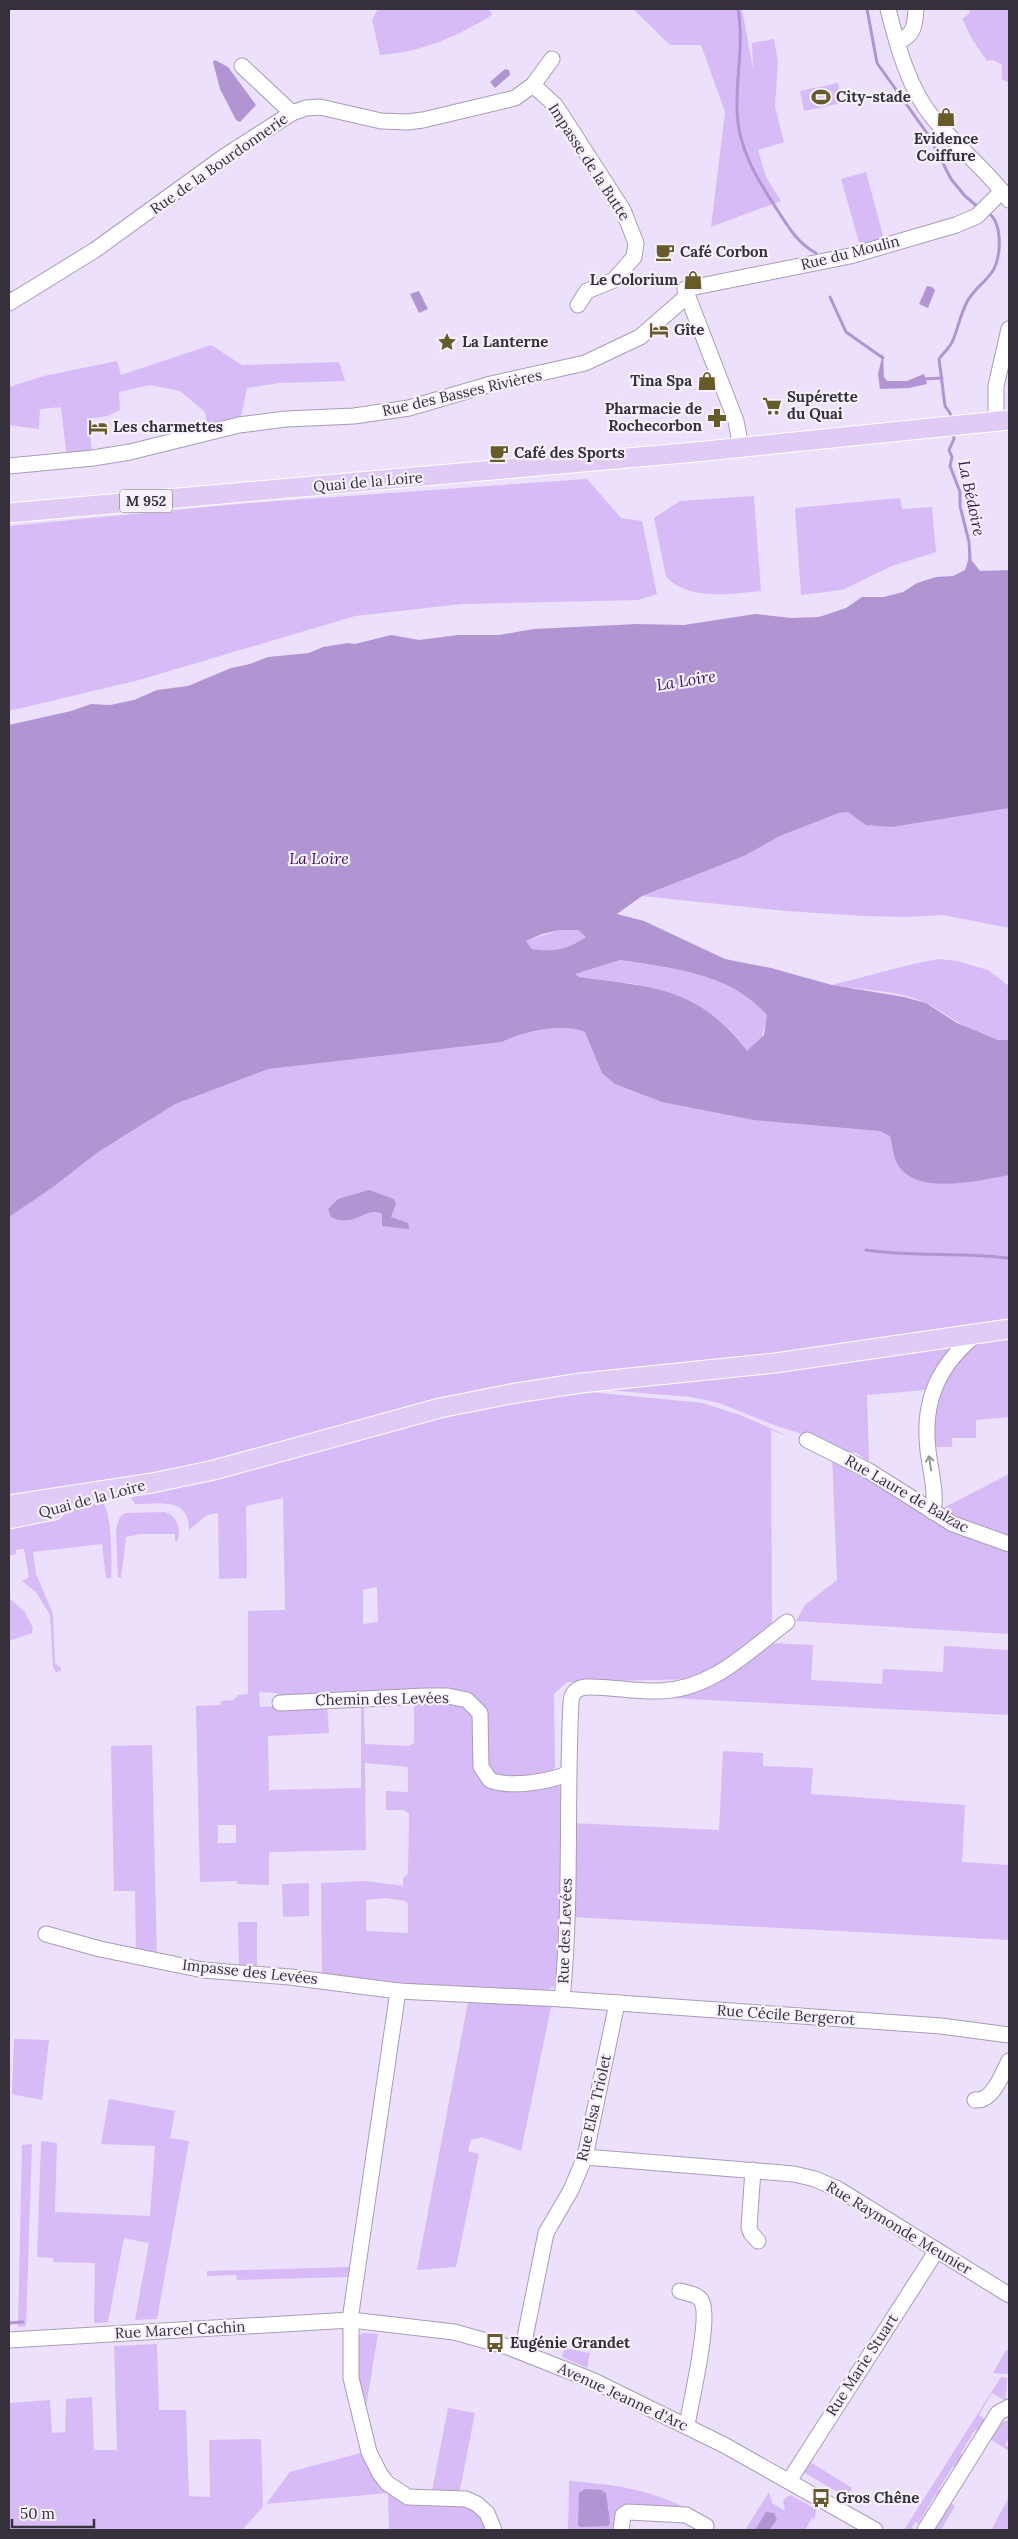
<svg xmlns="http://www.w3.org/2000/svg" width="1018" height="2539" font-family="Lora,serif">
<rect width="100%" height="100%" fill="#ece0fc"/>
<g fill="#d7bbf7" fill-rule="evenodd">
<path d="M 378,9 L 489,9 L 492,15 C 456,37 422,52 380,55 L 372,20 Z"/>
<polygon points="633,9 742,9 753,69 752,43 774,39 778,61 775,106 784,142 758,150 766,177 781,201 711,227 725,112 701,45 670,45"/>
<polygon points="969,9 1009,9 1009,83 1002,79 1002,65 993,60 987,61 972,39 962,19 970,13"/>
<polygon points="838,83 842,103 804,111 800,91"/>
<polygon points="866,172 884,239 860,246 841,179"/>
<polygon points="211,345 242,365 339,362 345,381 279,383 247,388 239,425 209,432 205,412 180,391 150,385 119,392 120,410 107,416 88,419 93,458 67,460 61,407 40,409 39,429 9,425 9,387 44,376 117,361 121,375"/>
<polygon points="587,479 621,518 642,521 657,594 638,600 462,604 355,616 139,680 9,711 9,526 249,503"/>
<path d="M 754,496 L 761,591 C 728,594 691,601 666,577 L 654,518 L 680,501 Z"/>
<polygon points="900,498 902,509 932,507 936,552 892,566 842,590 801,595 795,508"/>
<polygon points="1009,754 1009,928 943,915 909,917 863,916 786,911 642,896 744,856 780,836 839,813 848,812"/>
<path d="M 560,930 L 578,930 L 587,937 C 566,950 556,952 532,949 L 526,941 Z"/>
<path d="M 939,959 L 957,961 L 988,970 L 1009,986 L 1009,1040 C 978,1042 953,1016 926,1003 C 899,990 862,990 832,985 L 913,964 Z"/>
<path d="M 620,960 C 674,970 728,971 768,1015 L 762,1036 L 1009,1115 L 1009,1323 L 862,1344 L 605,1375 L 274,1450 L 9,1501 L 9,1210 L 214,1071 L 651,999 L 636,984 L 579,977 L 574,974 Z"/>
<polygon points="1009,1335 1009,1417 976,1420 976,1438 952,1438 952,1447 931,1447 938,1389 966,1346"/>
<polygon points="958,1342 926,1390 867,1395 869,1462 855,1452 852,1454 830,1443 774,1425 719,1403 691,1397 605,1390"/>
<path d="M 590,1392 L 703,1403 L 743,1416 L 790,1437 L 771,1430 L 772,1628 L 758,1634 L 739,1656 L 725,1666 L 697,1679 L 567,1682 L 554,1694 L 555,1767 C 548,1777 541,1779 529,1779 C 518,1780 505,1783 495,1780 C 468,1772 498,1711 473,1700 C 443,1687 411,1692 379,1694 C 361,1695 343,1694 325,1694 L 326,1698 L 288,1700 L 276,1693 L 259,1692 L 260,1707 L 327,1705 L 329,1733 L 268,1736 L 269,1790 L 361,1788 L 361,1704 L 364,1704 L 365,1744 L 409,1746 L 414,1743 L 414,1701 C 428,1701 447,1697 460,1703 C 492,1717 459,1779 492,1786 C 512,1790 534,1784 553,1782 L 564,1790 L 561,1972 L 553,1987 L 541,1993 L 414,1987 L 408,1983 L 322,1975 L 321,1883 L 366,1881 L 403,1886 L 403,1878 L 408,1874 L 409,1814 L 404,1810 L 386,1810 L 386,1791 L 408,1792 L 408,1767 L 365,1763 L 366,1850 L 269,1852 L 269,1885 L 237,1884 L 237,1881 L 200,1882 L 196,1706 L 221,1705 L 221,1701 L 234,1700 L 238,1695 L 248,1694 L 248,1611 L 285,1610 L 283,1498 L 246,1506 L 247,1578 L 219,1579 L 218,1513 L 207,1515 L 189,1530 C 189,1496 158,1504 135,1504 L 131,1498 L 138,1492 C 191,1482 245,1471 297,1456 C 393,1429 490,1395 590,1392 ZM 377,1587 L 378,1622 L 363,1624 L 363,1590 ZM 218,1825 L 236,1825 L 236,1843 L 218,1843 ZM 386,1898 L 405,1901 L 408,1904 L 408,1933 L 366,1931 L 366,1900 Z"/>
<polygon points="832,1456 1009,1547 1009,1634 796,1621 805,1605 837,1580"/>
<polygon points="1009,1474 1009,1537 974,1527 943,1508"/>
<path d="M 97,1503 L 103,1503 C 112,1512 112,1564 111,1578 L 106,1578 L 102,1544 L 33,1552 L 36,1574 L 53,1614 L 55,1663 L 61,1668 L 61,1671 L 56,1672 L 53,1667 L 50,1615 L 36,1592 L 22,1581 L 29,1577 L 24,1549 L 16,1550 L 16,1554 L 9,1556 L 9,1522 Z"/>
<path d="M 165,1512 C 177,1516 181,1528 178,1540 L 175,1542 L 175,1534 L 141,1534 L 126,1537 L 121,1578 L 118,1577 L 116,1529 L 120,1517 L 125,1513 Z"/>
<polygon points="9,1598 25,1612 33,1628 32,1633 9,1641"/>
<polygon points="770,1643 813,1645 811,1680 882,1684 883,1669 943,1672 944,1646 1009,1650 1009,1715 668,1698 668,1695"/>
<polygon points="152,1745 157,1960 136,1956 135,1891 114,1891 111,1746"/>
<polygon points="723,1751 763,1753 763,1766 813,1768 811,1794 965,1805 962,1862 1009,1865 1009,1940 570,1917 571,1823 719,1830"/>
<polygon points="309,1883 309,1916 283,1917 282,1884"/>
<polygon points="238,1922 257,1922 257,1969 239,1967"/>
<polygon points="469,1997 552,2003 521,2151 482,2137 471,2140 468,2151 479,2154 456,2267 417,2270"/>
<polygon points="14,2039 49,2040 42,2100 12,2094"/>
<polygon points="109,2099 175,2111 170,2138 189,2141 157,2319 135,2320 149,2243 124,2238 108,2322 94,2323 95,2263 54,2262 53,2258 37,2257 41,2141 57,2143 55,2212 150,2216 155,2146 101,2144"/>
<polygon points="32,2144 26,2326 18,2327 22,2145"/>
<polygon points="350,2267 348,2277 237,2280 236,2275 207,2276 207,2271"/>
<polygon points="362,2333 378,2334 365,2413 357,2368 358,2337"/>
<polygon points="157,2344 159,2410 186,2410 189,2496 210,2497 209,2440 261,2439 263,2507 242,2530 9,2530 9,2403 50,2400 52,2433 65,2432 66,2399 92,2397 94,2450 117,2450 114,2346"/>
<polygon points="564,2348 590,2353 587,2368 562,2357"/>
<polygon points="1006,2350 1009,2351 1009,2374 993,2373"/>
<polygon points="1001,2377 1007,2378 1006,2398 1009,2400 1004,2400 992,2393 979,2415 986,2420 979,2432 975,2430 961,2453 964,2456 957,2468 953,2466 939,2489 942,2492 939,2496 935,2495 919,2522 921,2524 915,2522 912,2528 916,2530 904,2530"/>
<polygon points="448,2408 475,2413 460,2490 432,2491"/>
<polygon points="1009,2420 1009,2438 1005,2445 1009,2447 1009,2451 990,2439 1001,2422"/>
<polygon points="364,2452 385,2490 472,2503 489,2530 389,2530 388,2493 266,2504 290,2472"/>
<polygon points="810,2462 852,2488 846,2497 805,2473 804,2471"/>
<path d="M 569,2481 C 618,2485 650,2489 694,2512 L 618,2508 L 617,2530 L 568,2530 Z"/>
<polygon points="769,2492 772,2503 785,2511 783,2500 790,2495 816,2509 815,2519 812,2518 805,2530 745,2530"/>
<polygon points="1009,2497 1009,2530 991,2530"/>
<polygon points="951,2503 955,2506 941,2530 934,2530"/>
</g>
<g fill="#b194d2" fill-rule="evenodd">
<polygon points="215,60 228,67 256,105 240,122 236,120 220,89 213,62"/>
<polygon points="505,69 509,70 510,75 495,88 490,82"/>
<polygon points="927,286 932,287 935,290 928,308 919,304"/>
<polygon points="419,291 428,309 419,313 410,294"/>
<polygon points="883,353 884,377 887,381 907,381 924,374 927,384 909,388 880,389 878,374"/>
<path d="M 969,557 L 980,571 L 1009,570 L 1009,808 L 892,827 L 866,825 L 848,812 L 839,813 L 780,836 L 744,856 L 642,896 L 617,914 L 644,921 L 725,959 L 771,968 L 832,985 L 904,997 L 926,1003 L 957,1023 L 998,1040 L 1009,1040 L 1009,1175 C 981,1180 923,1195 901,1169 C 893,1160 893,1147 890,1136 L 880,1131 L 754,1120 L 662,1102 L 615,1084 L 602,1073 L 585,1032 C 563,1022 522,1032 501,1042 L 268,1069 L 175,1104 L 98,1152 L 53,1187 L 9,1217 L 9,725 L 71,711 L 91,704 L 110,705 L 134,700 L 157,690 L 188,686 L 231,668 L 250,664 L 268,657 L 309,653 L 323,647 L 348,643 L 355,644 L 391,635 L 419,640 L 458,635 L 499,635 L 534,629 L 637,624 L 684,625 L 755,614 L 791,618 L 819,617 L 846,608 L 862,597 L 884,597 L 903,592 L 917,583 L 936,577 L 953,576 L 965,570 ZM 560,930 L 578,930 L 586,937 C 566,950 555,952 532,949 L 526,941 L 542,934 ZM 620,960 C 673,969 729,972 767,1015 L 764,1035 L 747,1051 C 698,987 654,987 579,977 L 575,974 Z"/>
<path d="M 369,1190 L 394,1199 L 396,1204 L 391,1217 L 408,1223 L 409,1229 L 382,1226 L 382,1214 C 367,1205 354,1229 331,1217 L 328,1209 L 338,1199 Z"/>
<polygon points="585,2489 601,2490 606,2493 610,2523 608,2526 580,2527 578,2525 579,2493"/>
<polygon points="766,2512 774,2513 777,2520 769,2530 755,2530"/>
</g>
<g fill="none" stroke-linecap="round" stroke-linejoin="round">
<g stroke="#b194d2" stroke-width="3">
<path d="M 738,9 C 744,43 736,77 737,111 C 738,148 757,179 776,208 C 788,226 797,243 816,253"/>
<polyline points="867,9 877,63 929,136 951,179 965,196 979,208"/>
<polyline points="9,294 12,292"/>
<polyline points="830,297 846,332 883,358"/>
<polyline points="924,379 942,378"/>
<path d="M 952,421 L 950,413 L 945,406 L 939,359 C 944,352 950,348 953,340 C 958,328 960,316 966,304 C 972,290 984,284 992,272 C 1002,258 1003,221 987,212"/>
<polyline points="953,432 954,439 949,450 952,457 950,466 960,492 960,506 969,542 970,560"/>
<path d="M 866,1250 C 913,1257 961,1252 1009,1258"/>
<polyline points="9,2323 23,2322"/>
</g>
<g stroke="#a89cb6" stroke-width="17">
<g id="minor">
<path d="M 888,9 C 897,45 909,89 933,118 C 957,147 987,170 1009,200"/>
<path d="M 898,41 C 914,36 915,25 916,9"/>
<polyline points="242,66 292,113"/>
<polyline points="533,85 555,105 563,117 623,210 636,243 634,257 614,280 587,291 578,305"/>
<polyline points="9,303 95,250 225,156 292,113 306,108 320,107 381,121 407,122 423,120 515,98 533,85 552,59"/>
<polyline points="996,421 996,386 1009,329"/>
<polyline points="741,447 736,421 685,289 850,256 956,225 977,216 1002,191"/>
<polyline points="9,466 93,458 130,452 239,425 286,419 354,416 409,408 491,384 585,363 640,337 687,296"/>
<polyline points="807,1440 869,1471 953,1524 1009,1544"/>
<path d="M 933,1512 C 937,1492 930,1470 928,1450 C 922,1400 939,1364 978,1333"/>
<path d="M 280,1703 L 425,1696 L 448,1696 L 467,1700 L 480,1713 L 481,1767 L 490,1780 C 510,1788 548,1782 567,1774"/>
<polyline points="46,1934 100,1949 203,1970 290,1977 398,1991"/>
<path d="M 562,1999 C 572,1900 566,1801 571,1702 C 572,1692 577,1688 586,1687 C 610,1686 634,1692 659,1691 C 712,1690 748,1651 787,1622"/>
<path d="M 975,2100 C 993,2102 1002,2074 1009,2061"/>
<polyline points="585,2157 794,2174 815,2179 838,2189 1009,2295"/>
<polyline points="753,2170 749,2227 751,2233 758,2241"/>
<path d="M 680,2291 C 687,2293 697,2294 701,2300 C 712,2316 690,2404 687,2426"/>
<polyline points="9,2340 351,2320 454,2332 508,2347 594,2381 724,2445 875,2530"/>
<polyline points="522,2352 546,2233 571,2190 585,2157 617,2003"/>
<polyline points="789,2481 937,2250"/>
<polyline points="494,2530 487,2513 477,2504 466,2499 408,2497 387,2483 380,2474 369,2452 351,2378 351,2313 398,1991 562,1999 941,2026 1009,2035"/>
<polyline points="621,2530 623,2515 628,2512 686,2515 706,2526"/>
<polyline points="925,2530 998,2413 1009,2407"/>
</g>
</g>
<g stroke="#fff" stroke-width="21">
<g id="major">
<polyline points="9,513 706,451 1009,420"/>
<polyline points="9,1505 152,1483 214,1470 440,1408 510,1394 581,1383 775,1363 1009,1329"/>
<polyline points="9,1519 54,1510"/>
</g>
</g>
<use href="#minor" stroke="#fff" stroke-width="15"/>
<use href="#major" stroke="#e0cbf7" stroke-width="19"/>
</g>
<defs><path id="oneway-shaft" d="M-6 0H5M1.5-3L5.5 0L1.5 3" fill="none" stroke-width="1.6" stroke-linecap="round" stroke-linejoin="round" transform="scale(1.25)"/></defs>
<use stroke="#9a989c" href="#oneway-shaft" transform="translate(930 1463) rotate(-99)"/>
<defs>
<g id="stadium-bare" transform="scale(1.5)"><path d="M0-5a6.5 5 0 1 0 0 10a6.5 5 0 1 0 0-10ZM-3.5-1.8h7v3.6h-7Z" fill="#675b28" stroke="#f6f1fc" stroke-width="2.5" paint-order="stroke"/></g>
<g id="shop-bare" transform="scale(1.5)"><path d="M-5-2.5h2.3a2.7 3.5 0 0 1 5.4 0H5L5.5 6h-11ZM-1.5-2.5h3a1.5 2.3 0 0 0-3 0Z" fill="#675b28" stroke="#f6f1fc" stroke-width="2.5" paint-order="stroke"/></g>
<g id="cafe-bare" transform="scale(1.5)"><path d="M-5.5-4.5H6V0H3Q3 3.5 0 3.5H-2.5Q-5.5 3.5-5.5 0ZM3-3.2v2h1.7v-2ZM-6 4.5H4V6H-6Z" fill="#675b28" stroke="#f6f1fc" stroke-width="2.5" paint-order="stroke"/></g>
<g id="hotel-bare" transform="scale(1.5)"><path d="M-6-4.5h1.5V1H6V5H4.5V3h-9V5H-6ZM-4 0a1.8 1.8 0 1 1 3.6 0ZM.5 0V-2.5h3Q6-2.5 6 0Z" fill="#675b28" stroke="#f6f1fc" stroke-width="2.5" paint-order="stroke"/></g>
<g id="sight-bare" transform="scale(1.5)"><path d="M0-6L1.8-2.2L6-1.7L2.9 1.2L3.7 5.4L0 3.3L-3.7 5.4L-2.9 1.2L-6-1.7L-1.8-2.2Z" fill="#675b28" stroke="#f6f1fc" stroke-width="2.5" paint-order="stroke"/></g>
<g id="supermarket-bare" transform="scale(1.5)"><path d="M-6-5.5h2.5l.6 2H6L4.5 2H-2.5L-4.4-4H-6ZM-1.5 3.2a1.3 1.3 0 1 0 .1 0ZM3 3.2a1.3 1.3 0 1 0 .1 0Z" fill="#675b28" stroke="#f6f1fc" stroke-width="2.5" paint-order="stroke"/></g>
<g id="pharmacy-bare" transform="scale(1.5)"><path d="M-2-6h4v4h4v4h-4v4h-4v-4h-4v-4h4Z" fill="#675b28" stroke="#f6f1fc" stroke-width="2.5" paint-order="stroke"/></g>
<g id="bus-bare" transform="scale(1.5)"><path d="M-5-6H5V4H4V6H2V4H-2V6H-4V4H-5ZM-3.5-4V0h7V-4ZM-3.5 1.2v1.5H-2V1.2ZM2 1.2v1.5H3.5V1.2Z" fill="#675b28" stroke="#f6f1fc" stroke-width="2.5" paint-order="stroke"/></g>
</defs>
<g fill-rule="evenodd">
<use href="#stadium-bare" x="821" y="97"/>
<use href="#shop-bare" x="946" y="117"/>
<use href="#cafe-bare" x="665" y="252"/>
<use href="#shop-bare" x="693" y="280"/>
<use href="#hotel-bare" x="659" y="330"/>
<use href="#sight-bare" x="447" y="342"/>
<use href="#shop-bare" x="707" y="381"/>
<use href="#supermarket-bare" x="772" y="406"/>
<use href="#pharmacy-bare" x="717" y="418"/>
<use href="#hotel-bare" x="98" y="427"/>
<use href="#cafe-bare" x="499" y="453"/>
<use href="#bus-bare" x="495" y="2343"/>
<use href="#bus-bare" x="821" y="2498"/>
</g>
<g text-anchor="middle" stroke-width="4.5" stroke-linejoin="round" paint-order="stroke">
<rect fill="#f6f1fc" stroke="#6f6a74" stroke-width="1" x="120" y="489.5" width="52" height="23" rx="4"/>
<g font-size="14" font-weight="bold" fill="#35303a">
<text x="146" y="506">M 952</text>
</g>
<g font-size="15" font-weight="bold" fill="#35303a" stroke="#f6f1fc" text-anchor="start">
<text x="836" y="102">City-stade</text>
<text x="946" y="144" text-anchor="middle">Evidence<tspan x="946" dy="17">Coiffure</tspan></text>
<text x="680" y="257">Café Corbon</text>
<text x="678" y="285" text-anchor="end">Le Colorium</text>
<text x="674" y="335">Gîte</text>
<text x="462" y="347">La Lanterne</text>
<text x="692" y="386" text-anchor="end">Tina Spa</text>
<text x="787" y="402">Supérette<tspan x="787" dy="17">du Quai</tspan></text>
<text x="702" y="414" text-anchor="end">Pharmacie de<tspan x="702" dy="17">Rochecorbon</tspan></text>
<text x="113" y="432">Les charmettes</text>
<text x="514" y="458">Café des Sports</text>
<text x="510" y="2348">Eugénie Grandet</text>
<text x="836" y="2503">Gros Chêne</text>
</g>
<g font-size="15" fill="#35303a" stroke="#f6f1fc">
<text transform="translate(589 162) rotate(57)" y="5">Impasse de la Butte</text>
<text transform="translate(219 164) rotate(-35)" y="5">Rue de la Bourdonnerie</text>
<text transform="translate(850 253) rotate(-14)" y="5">Rue du Moulin</text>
<text transform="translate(462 393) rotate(-13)" y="5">Rue des Basses Rivières</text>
<text transform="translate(368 482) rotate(-5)" y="5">Quai de la Loire</text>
<text transform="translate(907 1494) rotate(30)" y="5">Rue Laure de Balzac</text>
<text transform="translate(92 1499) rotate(-15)" y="5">Quai de la Loire</text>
<text transform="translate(382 1699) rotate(-1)" y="5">Chemin des Levées</text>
<text transform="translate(565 1931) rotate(-88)" y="5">Rue des Levées</text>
<text transform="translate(250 1972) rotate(6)" y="5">Impasse des Levées</text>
<text transform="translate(786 2015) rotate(4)" y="5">Rue Cécile Bergerot</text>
<text transform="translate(594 2108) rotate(-77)" y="5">Rue Elsa Triolet</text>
<text transform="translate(899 2228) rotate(31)" y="5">Rue Raymonde Meunier</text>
<text transform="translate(180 2330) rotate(-3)" y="5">Rue Marcel Cachin</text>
<text transform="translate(862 2365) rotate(-57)" y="5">Rue Marie Stuart</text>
<text transform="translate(623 2397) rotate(25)" y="5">Avenue Jeanne d'Arc</text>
</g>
<g font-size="16" font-style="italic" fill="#3b125b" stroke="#f6f1fc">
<text transform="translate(972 498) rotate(78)" y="6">La Bédoire</text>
<text transform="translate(686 680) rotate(-9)" y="6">La Loire</text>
<text x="319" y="864">La Loire</text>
</g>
</g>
<rect width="1018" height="2539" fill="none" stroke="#35303a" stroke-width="20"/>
<path d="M12 2519v8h82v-8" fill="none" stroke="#35303a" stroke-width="2.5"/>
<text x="20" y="2519" font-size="15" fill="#35303a" stroke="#f6f1fc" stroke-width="4" paint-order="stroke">50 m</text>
</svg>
